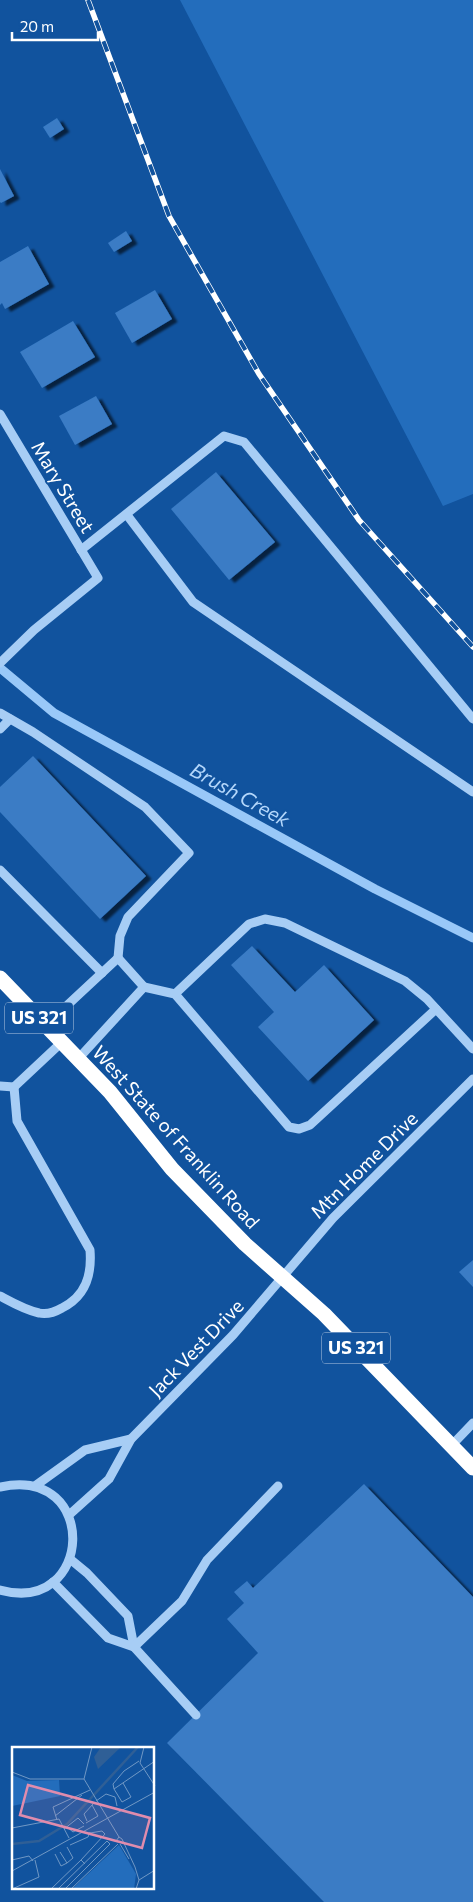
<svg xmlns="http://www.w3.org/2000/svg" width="473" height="1902" font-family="Commissioner,sans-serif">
<defs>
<filter id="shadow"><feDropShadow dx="5.5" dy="3" stdDeviation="1" flood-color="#0009"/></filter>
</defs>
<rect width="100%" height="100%" fill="#11539e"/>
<polygon fill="#236dbc" points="180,0 473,0 473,494 443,506"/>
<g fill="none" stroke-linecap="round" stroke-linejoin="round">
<polyline stroke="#99c8f8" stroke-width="9" points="0,668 54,713 375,889 473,938"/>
</g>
<g fill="#3a7cc5" filter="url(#shadow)">
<polygon points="57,118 64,129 50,138 43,127"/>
<polygon points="0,169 14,196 1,203 0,202"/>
<polygon points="126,231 132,241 114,252 108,243"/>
<polygon points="28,246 49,284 5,309 2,303 0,305 0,262"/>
<polygon points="155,290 172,319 132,343 115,313"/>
<polygon points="73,321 95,357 42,388 20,352"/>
<polygon points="96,396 112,424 75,445 59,416"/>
<polygon points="216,472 275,542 229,580 171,509"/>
<polygon points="33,756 146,876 100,919 0,812 0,787"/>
<polygon points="252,946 295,992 324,965 374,1020 308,1081 258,1027 274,1012 231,965"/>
<polygon points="473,1260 473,1287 459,1272"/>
<polygon points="364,1484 473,1597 473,1902 324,1902 167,1743 258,1653 227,1619 244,1603 234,1592 247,1581 253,1588"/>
</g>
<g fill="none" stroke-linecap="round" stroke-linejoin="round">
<g stroke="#a7cdf5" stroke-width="9">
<polyline points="0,414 98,578 34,630 0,663"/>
<polyline points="127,515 193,602 473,792"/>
<polyline points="81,550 224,436 244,442 473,719"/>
<polyline points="0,713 33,732 145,807 189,853 128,917 120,936 118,958"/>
<polyline points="0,729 10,719"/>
<polyline points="0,870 102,973"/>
<polyline points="144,987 175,994 289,1127 299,1129 310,1125 436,1009"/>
<polyline points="175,994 249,924 265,919 285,923 405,981 427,999 473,1049"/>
<polyline points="46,1025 118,958 144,987 78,1059"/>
<polyline points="0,1086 14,1087 62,1042"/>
<path d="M 0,1296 C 13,1303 25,1310 39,1313 C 47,1315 55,1312 62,1308 C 86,1296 92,1275 90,1250 L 17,1121 L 14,1087"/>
<polyline points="451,1446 473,1423"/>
<polyline points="35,1486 85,1450 131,1439"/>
<path d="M 0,1487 C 100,1465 94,1616 0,1590"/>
<polyline points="69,1515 109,1479 131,1439 233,1335 333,1218 473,1079"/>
<polyline points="70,1559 87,1573 128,1616 134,1647"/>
<polyline points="53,1582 108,1638 134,1647 196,1715"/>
<polyline points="134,1647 182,1601 207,1560 278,1486"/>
</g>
<polyline stroke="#fff" stroke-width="15" points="0,978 110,1092 172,1169 245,1244 324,1314 473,1468"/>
<g stroke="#fff" stroke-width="5.5">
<polyline id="rail" points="88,0 169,216 259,374 359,520 473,647"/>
</g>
<use href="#rail" stroke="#11539e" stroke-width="4" stroke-dasharray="11" stroke-linecap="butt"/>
</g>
<g text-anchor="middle" stroke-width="4" stroke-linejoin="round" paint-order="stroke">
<g fill="#11539e" stroke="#b8cbe2" stroke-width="1">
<rect x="5" y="1002.5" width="68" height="31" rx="4"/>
<rect x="322" y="1332.5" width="68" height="31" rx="4"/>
</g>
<g font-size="18" font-weight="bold" fill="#fff">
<text x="39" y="1024">US 321</text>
<text x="356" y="1354">US 321</text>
</g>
<g font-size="19" fill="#fff" stroke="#11539e">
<text transform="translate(63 487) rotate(59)" y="7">Mary Street</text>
<text transform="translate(176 1137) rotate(48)" y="7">West State of Franklin Road</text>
<text transform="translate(364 1165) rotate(-45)" y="7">Mtn Home Drive</text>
<text transform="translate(196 1348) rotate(-46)" y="7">Jack Vest Drive</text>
</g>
<g font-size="20" font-style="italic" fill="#b4d7fb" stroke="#11539e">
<text transform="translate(240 795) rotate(29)" y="7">Brush Creek</text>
</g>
</g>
<g transform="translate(12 1747)">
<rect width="142" height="142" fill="#11539e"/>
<path d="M 0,28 L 15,34 L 47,33 L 48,49 L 0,59 ZM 107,98 L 124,127 L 122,142 L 60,142 Z" fill="#236dbc"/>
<path d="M 89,0 L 109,0 L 86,22 L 82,10 Z" fill="#2f5f96"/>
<path fill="none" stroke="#2f5f96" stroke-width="2.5" d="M 0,97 L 27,94 L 55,77 L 126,0"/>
<path fill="none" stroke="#7098c5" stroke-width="1" d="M 132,0 L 128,16 L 143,39M 127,14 L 112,24 L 101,37 L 102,42 L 143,14M 0,25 L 18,32 L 72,32M 72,32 L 107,90M 72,32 L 80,0M 102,42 L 110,55 L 119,50 L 111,36M 84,54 L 94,47 L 103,50 L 105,59M 43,69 L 70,48M 45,73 L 41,60 L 78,43M 75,74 L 72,67 L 81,57M 74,76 L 86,69 L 80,58M 55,80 L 61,85 L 72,79M 0,81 L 47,72 L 57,91M 52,82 L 66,71 L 72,77M 104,94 L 107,90 L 110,92 L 123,120 L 127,133 L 124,142M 108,97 L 117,112M 58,98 L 76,90 L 78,85M 48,105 L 55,116 L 61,111 L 55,100M 43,107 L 49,119 L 55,116M 0,113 L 17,109 L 21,114M 69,113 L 93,87 L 90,84 L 78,86M 0,124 L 143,45M 127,133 L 143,123M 0,142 L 27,130 L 23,113M 39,142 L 69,113 L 73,117M 46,142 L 95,94 L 98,97 L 53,142M 59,142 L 106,97M 97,142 L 116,142"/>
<path fill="#e08cad" fill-opacity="0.15" stroke="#e08cad" stroke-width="2.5" d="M 16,38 L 138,71 L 130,101 L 8,68 Z"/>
<rect width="142" height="142" fill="none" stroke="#fff" stroke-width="2.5"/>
</g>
<path d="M12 32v8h86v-8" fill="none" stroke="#ffffff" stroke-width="2.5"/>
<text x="20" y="32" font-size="15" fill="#ffffff" stroke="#11539e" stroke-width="4" paint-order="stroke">20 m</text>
</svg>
